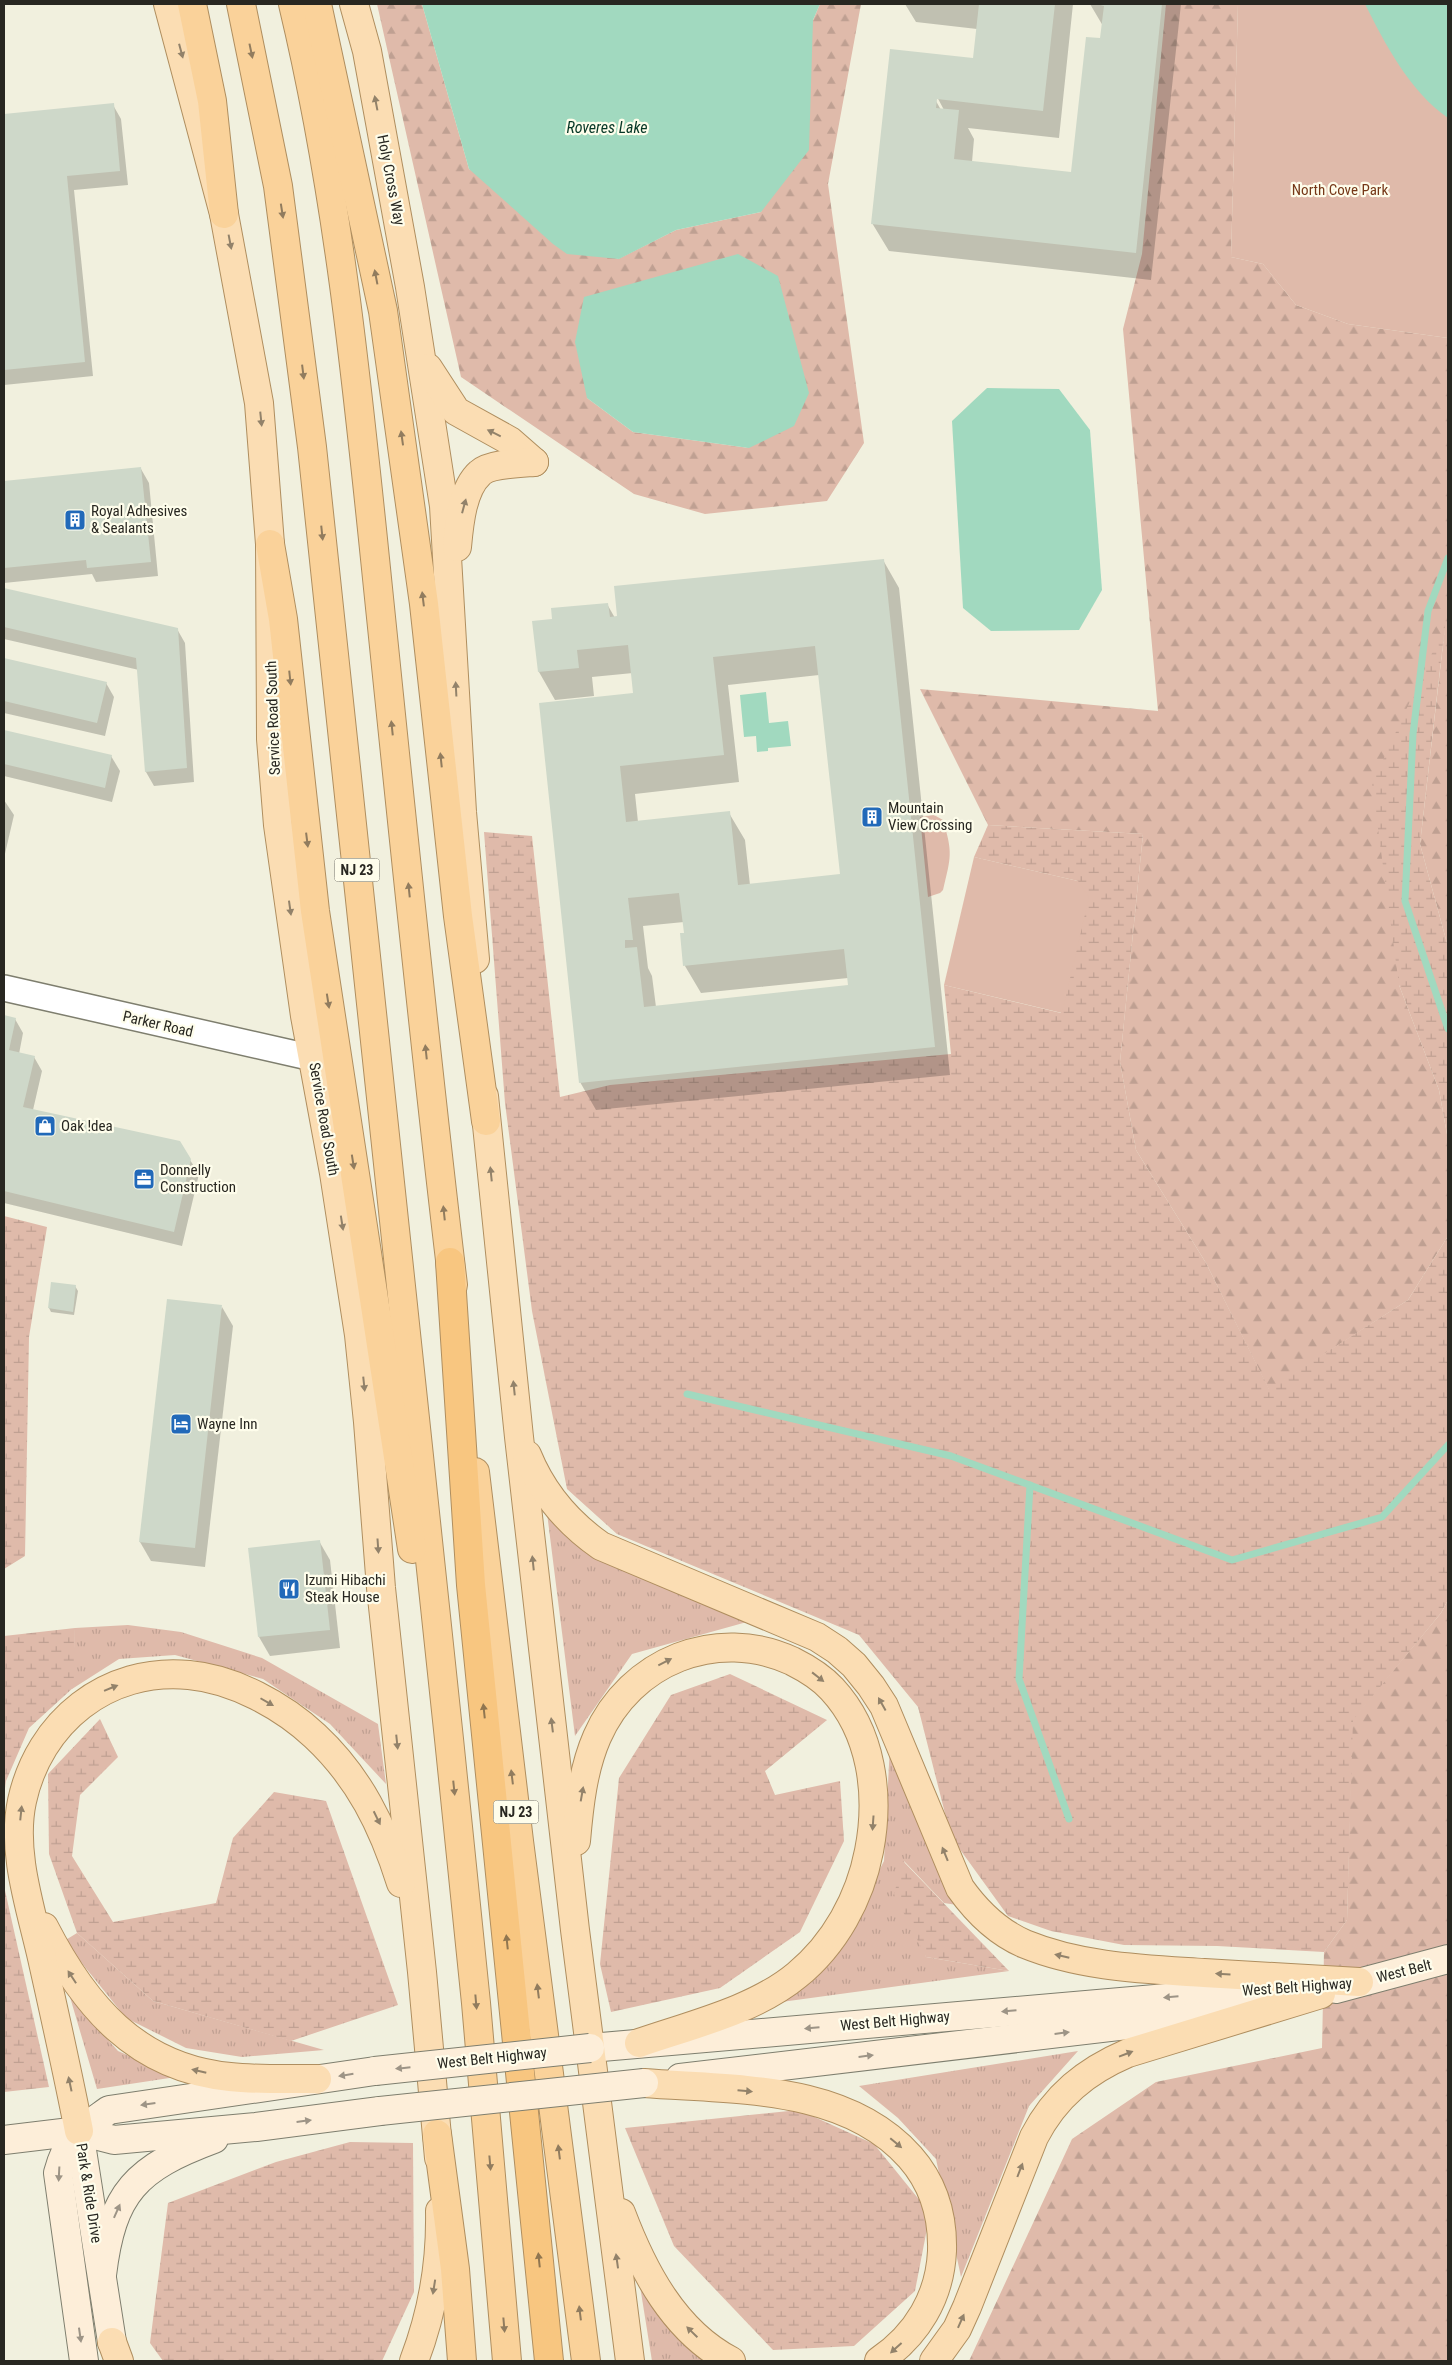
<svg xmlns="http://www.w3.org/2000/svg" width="1452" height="2365" font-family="'Roboto Condensed',sans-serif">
<defs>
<pattern id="grass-tufts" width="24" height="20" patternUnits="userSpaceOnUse" patternTransform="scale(1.25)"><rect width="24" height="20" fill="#dfbaaa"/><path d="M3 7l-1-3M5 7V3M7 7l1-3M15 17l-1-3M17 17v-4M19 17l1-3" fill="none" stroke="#bfa092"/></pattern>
<pattern id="forest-firs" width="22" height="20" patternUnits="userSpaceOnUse" patternTransform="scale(1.25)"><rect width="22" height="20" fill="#dfbaaa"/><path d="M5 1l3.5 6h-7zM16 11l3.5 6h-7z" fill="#bfa092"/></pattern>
<pattern id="wetland-marsh" width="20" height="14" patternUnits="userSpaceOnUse" patternTransform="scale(1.25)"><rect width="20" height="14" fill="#dfbaaa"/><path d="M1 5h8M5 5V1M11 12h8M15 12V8" fill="none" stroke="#bfa092"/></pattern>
</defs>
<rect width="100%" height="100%" fill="#f1f0de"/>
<g fill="url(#grass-tufts)">
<polygon points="546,1505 754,1620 632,1654 575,1736"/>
<polygon points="128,1625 181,1632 262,1658 378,1724 386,1784 330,1724 263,1679 175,1655 119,1659 72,1689 75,1628"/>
<polygon points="890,1745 957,1905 944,1903 904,1861 926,1957 1009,1971 774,2003 840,1947 884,1861"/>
<polygon points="77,1933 153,2001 324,2050 242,2057 186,2048 126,2018 64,1941"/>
<polygon points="70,1997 118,2051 176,2077 97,2089"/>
<polygon points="1078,2051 1029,2106 961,2277 936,2159 898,2118 859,2086"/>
<polygon points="640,2286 714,2361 652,2361"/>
</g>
<g fill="url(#forest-firs)" fill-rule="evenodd">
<path d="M 377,4 L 422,4 L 469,169 L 618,259 L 676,230 L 761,212 L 813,20 L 820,4 L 861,4 L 828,184 L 864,443 L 827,501 L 705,514 L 634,494 L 461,377 ZM 587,398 L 749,448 L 633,432 Z"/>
<polygon points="1166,4 1238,4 1231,257 1263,264 1296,305 1348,324 1448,338 1448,947 1420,844 1445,627 1399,985 1439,1090 1448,1140 1448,1236 1408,1300 1269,1390 1206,1263 1136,1150 1120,1062 1143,834 988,825 920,689 1158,711 1123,329 1142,254"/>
<polygon points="1448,1600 1448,2361 969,2361 1072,2139 1156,2082 1322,2048 1324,1952 1347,1920 1352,1720 1441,1613"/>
</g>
<g fill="url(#wetland-marsh)">
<polygon points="1445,625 1420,844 1448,947 1448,1140 1439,1090 1399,985 1372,784"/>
<polygon points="988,825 1143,834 1120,1062 1136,1150 1206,1263 1269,1389 1408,1300 1448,1236 1448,1600 1441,1613 1353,1720 1347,1920 1324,1952 1217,1946 1124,1945 1051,1931 1008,1916 951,1837 918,1707 859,1635 617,1534 567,1489 532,1311 505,1103 484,832 532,836 560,1097 610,1085 951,1054 944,985 1061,1013 1078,881 974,857"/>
<polygon points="4,1216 47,1227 29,1337 25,1556 4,1569"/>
<polygon points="75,1628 74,1687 29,1728 6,1781 4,1795 4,1636"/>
<polygon points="730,1674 827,1720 765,1771 775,1795 840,1781 844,1841 800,1932 720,1988 611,2012 600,1964 619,1778 671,1695"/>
<polygon points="100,1719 118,1757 80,1795 72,1856 113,1922 216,1903 233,1838 274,1792 326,1801 398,2005 291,2041 153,2001 77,1933 49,1854 48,1774"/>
<polygon points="903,1861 1009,1971 926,1957 894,1894"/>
<polygon points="4,1886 49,2087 4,2092"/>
<polygon points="799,2110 874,2144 930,2213 915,2291 854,2346 773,2350 674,2246 625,2128"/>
<polygon points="350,2142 413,2143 414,2292 382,2361 163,2361 150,2343 168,2203 276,2162"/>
</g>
<g fill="#dfbaaa">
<polygon points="1238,4 1448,4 1448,338 1348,324 1296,305 1263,264 1231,257"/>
<path d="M 934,815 L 943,820 C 953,853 951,857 943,890 L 940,893 L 928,897 L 920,817 Z"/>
<polygon points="974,857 1078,881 1089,897 1062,1013 944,985"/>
</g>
<g fill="#a1d9bf">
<polygon points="422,4 820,4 813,20 809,150 761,212 676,230 619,259 567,254 553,244 469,169"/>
<path d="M 1365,4 L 1448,4 L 1448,118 C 1410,92 1385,44 1365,4 Z"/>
<polygon points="738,254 778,276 809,393 794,426 749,448 633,432 587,398 575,342 584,297"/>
<polygon points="987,388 1059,389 1090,430 1102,590 1079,630 991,631 963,608 952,421"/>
<polygon points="766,692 769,723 788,721 791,746 768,748 768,751 757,752 756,736 744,737 740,695"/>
</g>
<g fill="#0003" fill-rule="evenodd">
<path d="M 905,4 L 1073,4 L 1059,138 L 968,128 L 974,139 L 972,162 L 1072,173 L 1102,40 L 1103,26 L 1090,4 L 1181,4 L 1151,280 L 889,251 L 872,223 L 891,51 L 974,60 L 977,29 L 916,22 ZM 935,93 L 944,110 L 941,110 L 932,94 Z"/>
<polygon points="113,105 121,119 128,185 74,190 93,376 4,385 4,115"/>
<polygon points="141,469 149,483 158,576 96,582 92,574 4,583 4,482"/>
<path d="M 883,560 L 899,588 L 950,1075 L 596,1110 L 580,1082 L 541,704 L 635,694 L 633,673 L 592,677 L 594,696 L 555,700 L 539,672 L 554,621 L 607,604 L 615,618 ZM 819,675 L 841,875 L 750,885 L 745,840 L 729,813 L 638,822 L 635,794 L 739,782 L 728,685 ZM 684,922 L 685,966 L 701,993 L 848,978 L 849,986 L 656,1007 L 652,976 L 648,968 L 643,926 Z"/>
<polygon points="4,589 177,629 185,643 194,782 154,786 146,772 139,670 4,639"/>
<polygon points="4,659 106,683 114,697 105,736 4,713"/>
<polygon points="4,731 111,756 120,771 112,802 4,776"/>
<polygon points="4,800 14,815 4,858"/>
<polygon points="4,1017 15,1019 23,1033 19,1054 34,1057 42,1071 33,1110 190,1160 199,1174 182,1246 4,1203"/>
<polygon points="75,1286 78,1291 74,1315 51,1312 49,1308"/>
<polygon points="222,1307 233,1326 205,1567 151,1561 140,1542"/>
<polygon points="319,1541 330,1560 340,1648 270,1656 259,1637"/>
</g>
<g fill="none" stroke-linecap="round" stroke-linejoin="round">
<g stroke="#a1d9bf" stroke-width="7">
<polyline points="1448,558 1428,611 1413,734 1405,901 1448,1029"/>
<polyline points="687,1394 951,1456 1232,1560 1382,1517 1448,1445"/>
<polyline points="1030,1485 1019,1679 1069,1819"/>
</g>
</g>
<g fill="#ced8c9" fill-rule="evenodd">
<polygon points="979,4 1055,4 1043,111 937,99 936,108 959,110 954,159 1071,172 1086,37 1100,38 1104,6 1097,4 1162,4 1136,253 871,224 890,49 973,58"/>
<polygon points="114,103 120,171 67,176 85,362 4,370 4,114"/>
<polygon points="141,467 151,562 87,568 86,560 4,568 4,481"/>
<path d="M 884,559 L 935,1047 L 579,1083 L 539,703 L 633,693 L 628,645 L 577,650 L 579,668 L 538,672 L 532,621 L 552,619 L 551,608 L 608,603 L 610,617 L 617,616 L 614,586 ZM 815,646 L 840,874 L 738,885 L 730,811 L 626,822 L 620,766 L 724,755 L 713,657 ZM 679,893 L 684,933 L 680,933 L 683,966 L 844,949 L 848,985 L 644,1007 L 637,947 L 625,948 L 625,940 L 633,940 L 628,898 Z"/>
<polygon points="4,588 178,628 187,768 145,772 136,658 4,627"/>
<polygon points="4,658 107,682 97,723 4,701"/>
<polygon points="4,730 112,755 105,788 4,764"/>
<polygon points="4,1015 16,1018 9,1050 35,1056 23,1107 180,1141 191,1159 174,1232 4,1191"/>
<polygon points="51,1282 76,1285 73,1312 48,1308"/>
<polygon points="167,1299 222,1305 195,1548 139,1542"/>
<polygon points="320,1540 330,1630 258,1637 248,1548"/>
</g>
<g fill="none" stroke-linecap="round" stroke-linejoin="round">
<g stroke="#7e7e6e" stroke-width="28">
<polyline id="minor" points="4,988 313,1058"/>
</g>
<g stroke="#7e7e6e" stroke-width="30">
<g id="secondary">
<polyline points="1336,1989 1448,1959"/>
<polyline points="590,2048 1293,1987"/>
<polyline points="680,2078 1238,2012"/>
<polyline points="79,2131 112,2342"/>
<polyline points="4,2140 79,2131 114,2140 256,2127 380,2111"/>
<path d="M 102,2275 C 112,2192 136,2168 214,2139"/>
<path d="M 84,2361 L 58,2173 C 68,2136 80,2131 109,2110 L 375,2071"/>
</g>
</g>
<g stroke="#af8e5f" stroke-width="30">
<g id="primary">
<polyline points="168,4 224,214 259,403 270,544 271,739 278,825 305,1016 334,1173 359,1335 368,1422 381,1588 422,1972 439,2158"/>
<polyline points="354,4 367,51 410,287 444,506 462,812 475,959"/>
<polyline points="428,368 456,411 510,441 534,462"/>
<path d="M 457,547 C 459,525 462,489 480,473 C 489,464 521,463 534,462"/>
<polyline points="484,1096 519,1437 575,1930 630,2361"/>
<path d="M 527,1455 C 542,1492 568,1523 601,1546 L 817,1637 L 837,1650 L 854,1665 L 871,1686 L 884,1706 L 960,1888 C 977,1912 997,1932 1025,1944 C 1081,1967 1144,1969 1204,1973 C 1256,1976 1307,1979 1359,1982"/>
<path d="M 576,1841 C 579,1806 583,1769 597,1737 C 630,1661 717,1626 792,1661 C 806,1668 821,1677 832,1689 C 872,1732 880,1795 869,1851 C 860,1898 835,1944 797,1975 C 755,2010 691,2025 639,2043"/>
<path d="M 44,1927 C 84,2005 136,2068 230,2077 C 258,2080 288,2079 317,2079"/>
<path d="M 644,2083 C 733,2090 845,2084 910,2157 C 933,2183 943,2216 942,2251 C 940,2297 917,2335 879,2361"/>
<path d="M 79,2131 C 68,2074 55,2016 42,1958 C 31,1909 11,1852 22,1801 C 39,1722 107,1667 189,1675 C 234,1679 283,1706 315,1736 C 359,1777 383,1826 401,1883"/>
<path d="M 621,2213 C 643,2271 674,2331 731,2361"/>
<polyline points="112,2342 119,2361"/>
<path d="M 414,2361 C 432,2314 441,2262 440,2211"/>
<path d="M 934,2361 L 957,2329 L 967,2307 L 1034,2137 C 1055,2096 1086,2071 1128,2053 L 1321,1994"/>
</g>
</g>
<g stroke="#af8e5f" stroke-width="30">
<g id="trunk">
<polyline points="192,4 212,101 224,214"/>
<polyline points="241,4 278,186 312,447 449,1739 476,2003 507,2361"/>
<path d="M 293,4 C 339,196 358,392 378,588 C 402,821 425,1053 453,1285"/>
<polyline points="317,4 383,311 424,604 458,916 486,1121"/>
<polyline points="270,544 283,619 315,911 412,1549"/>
<polyline points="475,1472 519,1841 586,2361"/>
<polyline points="437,2134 455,2269 462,2361"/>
</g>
</g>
<g stroke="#af8e5f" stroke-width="30">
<polyline id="motorway" points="450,1262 471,1585 549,2361"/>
</g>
<use href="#minor" stroke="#fff" stroke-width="25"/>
<use href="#secondary" stroke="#fdeed9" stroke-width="28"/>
<use href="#primary" stroke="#fbddb3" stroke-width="28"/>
<use href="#trunk" stroke="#fad29a" stroke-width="28"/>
<use href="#motorway" stroke="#f8c680" stroke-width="28"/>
<g stroke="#7e7e6e" stroke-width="30" stroke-linecap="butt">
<g id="secondary-bridge">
<polyline points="375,2071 590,2048"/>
<polyline points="380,2111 644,2083"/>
</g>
</g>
<use href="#secondary-bridge" stroke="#fdeed9" stroke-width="28"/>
</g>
<defs><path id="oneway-solid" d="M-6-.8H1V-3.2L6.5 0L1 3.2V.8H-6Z" transform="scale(1.25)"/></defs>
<g fill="#92826a">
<use href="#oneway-solid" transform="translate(181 51) rotate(75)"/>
<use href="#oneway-solid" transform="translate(376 103) rotate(-101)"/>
<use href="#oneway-solid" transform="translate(230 242) rotate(79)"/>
<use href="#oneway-solid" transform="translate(261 419) rotate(84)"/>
<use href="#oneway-solid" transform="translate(494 433) rotate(-154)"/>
<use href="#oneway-solid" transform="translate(464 506) rotate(-75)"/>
<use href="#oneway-solid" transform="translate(456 689) rotate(-93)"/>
<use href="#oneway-solid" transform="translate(290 908) rotate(82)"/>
<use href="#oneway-solid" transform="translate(491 1174) rotate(-96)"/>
<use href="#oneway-solid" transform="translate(342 1223) rotate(81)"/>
<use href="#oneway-solid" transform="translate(364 1384) rotate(84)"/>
<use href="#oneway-solid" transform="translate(514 1388) rotate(-96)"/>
<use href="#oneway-solid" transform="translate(378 1546) rotate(86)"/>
<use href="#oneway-solid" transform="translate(533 1563) rotate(-96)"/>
<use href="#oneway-solid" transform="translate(665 1662) rotate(-27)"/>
<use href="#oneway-solid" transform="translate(818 1677) rotate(38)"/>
<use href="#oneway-solid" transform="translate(111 1688) rotate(-22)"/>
<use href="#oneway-solid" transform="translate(267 1702) rotate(30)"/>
<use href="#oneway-solid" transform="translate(882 1704) rotate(-119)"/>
<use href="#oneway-solid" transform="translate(552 1725) rotate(-97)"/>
<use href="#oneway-solid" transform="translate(397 1742) rotate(84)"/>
<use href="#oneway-solid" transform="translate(582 1794) rotate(-80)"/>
<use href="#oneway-solid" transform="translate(21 1813) rotate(-84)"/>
<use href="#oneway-solid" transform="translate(377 1818) rotate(64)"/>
<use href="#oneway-solid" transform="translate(873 1823) rotate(94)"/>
<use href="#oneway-solid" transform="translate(945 1854) rotate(-112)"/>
<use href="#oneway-solid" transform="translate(1062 1956) rotate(-167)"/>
<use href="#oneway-solid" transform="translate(1223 1974) rotate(-177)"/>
<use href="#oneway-solid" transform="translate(72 1977) rotate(-123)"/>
<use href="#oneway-solid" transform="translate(1126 2054) rotate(-21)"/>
<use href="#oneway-solid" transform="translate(199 2071) rotate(-167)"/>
<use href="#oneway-solid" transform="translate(70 2084) rotate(-102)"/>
<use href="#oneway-solid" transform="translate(745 2091) rotate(5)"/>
<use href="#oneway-solid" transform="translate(896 2143) rotate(40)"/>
<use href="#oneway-solid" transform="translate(1020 2170) rotate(-69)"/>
<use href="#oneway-solid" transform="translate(617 2261) rotate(-98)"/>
<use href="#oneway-solid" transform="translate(434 2287) rotate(99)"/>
<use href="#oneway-solid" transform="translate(961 2321) rotate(-66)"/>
<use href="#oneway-solid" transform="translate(692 2332) rotate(-136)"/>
<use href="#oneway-solid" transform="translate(896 2348) rotate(138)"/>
</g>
<g fill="#917c5e">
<use href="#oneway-solid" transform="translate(251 51) rotate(78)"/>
<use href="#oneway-solid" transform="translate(282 211) rotate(81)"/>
<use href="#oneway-solid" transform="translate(376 277) rotate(-101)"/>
<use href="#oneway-solid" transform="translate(303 372) rotate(83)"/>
<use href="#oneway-solid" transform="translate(402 438) rotate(-98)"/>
<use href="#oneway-solid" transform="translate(322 533) rotate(84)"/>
<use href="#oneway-solid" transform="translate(423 599) rotate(-97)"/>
<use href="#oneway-solid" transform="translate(290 678) rotate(84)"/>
<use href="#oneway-solid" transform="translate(392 728) rotate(-96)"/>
<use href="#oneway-solid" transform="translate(441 760) rotate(-96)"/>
<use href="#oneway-solid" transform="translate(307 840) rotate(83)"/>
<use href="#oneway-solid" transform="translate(409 890) rotate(-96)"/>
<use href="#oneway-solid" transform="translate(328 1001) rotate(81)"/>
<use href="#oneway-solid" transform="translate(426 1052) rotate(-96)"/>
<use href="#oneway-solid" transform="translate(353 1162) rotate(81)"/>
<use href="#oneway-solid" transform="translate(444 1213) rotate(-96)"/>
<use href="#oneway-solid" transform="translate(512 1777) rotate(-97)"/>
<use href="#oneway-solid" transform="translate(454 1788) rotate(84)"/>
<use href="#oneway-solid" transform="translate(538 1991) rotate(-97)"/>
<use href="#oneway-solid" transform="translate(476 2002) rotate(85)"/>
<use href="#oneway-solid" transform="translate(559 2152) rotate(-97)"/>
<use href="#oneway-solid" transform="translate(490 2163) rotate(85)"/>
<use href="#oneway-solid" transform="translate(580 2313) rotate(-97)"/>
<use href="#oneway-solid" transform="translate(504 2325) rotate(85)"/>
</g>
<g fill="#907650">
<use href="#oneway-solid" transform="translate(484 1711) rotate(-96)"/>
<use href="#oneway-solid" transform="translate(507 1942) rotate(-96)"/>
<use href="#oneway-solid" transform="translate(539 2260) rotate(-96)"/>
</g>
<g fill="#9d9486">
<use href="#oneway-solid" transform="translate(1171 1997) rotate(175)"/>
<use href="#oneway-solid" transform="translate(1009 2011) rotate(175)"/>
<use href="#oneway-solid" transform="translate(812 2028) rotate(175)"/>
<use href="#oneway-solid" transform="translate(1062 2033) rotate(-7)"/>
<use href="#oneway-solid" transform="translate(866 2056) rotate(-7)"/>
<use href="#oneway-solid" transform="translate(403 2068) rotate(174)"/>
<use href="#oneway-solid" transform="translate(346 2075) rotate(171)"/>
<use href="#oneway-solid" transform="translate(148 2104) rotate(172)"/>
<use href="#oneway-solid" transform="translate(304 2121) rotate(-7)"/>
<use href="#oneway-solid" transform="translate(59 2174) rotate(93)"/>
<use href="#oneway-solid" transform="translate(117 2211) rotate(-66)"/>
<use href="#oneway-solid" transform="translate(80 2335) rotate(82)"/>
</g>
<defs>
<g id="building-square" transform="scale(1.125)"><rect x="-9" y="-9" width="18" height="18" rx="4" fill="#2169b9" stroke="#fefdeb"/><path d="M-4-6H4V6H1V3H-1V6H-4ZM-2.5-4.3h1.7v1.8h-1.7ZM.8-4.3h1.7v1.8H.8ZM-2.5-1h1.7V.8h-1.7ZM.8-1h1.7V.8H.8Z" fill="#fff"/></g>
<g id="shop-square" transform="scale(1.125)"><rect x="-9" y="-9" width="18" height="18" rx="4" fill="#2169b9" stroke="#fefdeb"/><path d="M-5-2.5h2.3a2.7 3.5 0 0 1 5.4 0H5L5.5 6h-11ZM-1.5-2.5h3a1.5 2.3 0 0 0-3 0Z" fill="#fff"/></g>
<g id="office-square" transform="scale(1.125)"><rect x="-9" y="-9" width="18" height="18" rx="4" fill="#2169b9" stroke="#fefdeb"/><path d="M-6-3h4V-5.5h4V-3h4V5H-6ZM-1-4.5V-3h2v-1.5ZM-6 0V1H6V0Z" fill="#fff"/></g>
<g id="hotel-square" transform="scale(1.125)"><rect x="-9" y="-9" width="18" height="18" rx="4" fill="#2169b9" stroke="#fefdeb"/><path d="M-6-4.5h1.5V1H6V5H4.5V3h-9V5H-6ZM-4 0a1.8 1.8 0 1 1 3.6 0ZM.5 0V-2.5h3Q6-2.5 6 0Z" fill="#fff"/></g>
<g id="restaurant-square" transform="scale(1.125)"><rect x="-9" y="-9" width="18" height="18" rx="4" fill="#2169b9" stroke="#fefdeb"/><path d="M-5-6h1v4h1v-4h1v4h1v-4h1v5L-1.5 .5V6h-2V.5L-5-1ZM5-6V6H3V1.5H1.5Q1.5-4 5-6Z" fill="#fff"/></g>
</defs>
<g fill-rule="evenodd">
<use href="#building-square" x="75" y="520"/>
<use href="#building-square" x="872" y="817"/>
<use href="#shop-square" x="45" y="1126"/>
<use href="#office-square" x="144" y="1179"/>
<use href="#hotel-square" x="181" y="1424"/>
<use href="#restaurant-square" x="289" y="1589"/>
</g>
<g text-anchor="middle" stroke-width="4.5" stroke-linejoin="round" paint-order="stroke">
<g fill="#fefdeb" stroke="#68675e" stroke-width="1">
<rect x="334.5" y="858.5" width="45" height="23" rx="4"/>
<rect x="493.5" y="1800.5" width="45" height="23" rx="4"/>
</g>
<g font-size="14" font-weight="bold" fill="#282721">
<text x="357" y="875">NJ 23</text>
<text x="516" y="1817">NJ 23</text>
</g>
<g font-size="15" fill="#282721" stroke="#fefdeb">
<text transform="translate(391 180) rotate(79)" y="5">Holy Cross Way</text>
<text transform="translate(273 718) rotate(-92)" y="5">Service Road South</text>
<text transform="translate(158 1024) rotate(13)" y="5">Parker Road</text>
<text transform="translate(324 1119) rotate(80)" y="5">Service Road South</text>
<text transform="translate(1404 1971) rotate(-14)" y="5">West Belt</text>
<text transform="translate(1297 1987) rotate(-4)" y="5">West Belt Highway</text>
<text transform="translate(895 2021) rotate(-5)" y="5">West Belt Highway</text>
<text transform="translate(492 2058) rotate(-6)" y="5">West Belt Highway</text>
<text transform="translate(89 2193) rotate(81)" y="5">Park &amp; Ride Drive</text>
</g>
<g font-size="15" fill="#753717" stroke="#fefdeb">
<text x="1340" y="195">North Cove Park</text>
</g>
<g font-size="15" fill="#282721" stroke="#fefdeb" text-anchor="start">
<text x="91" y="516">Royal Adhesives<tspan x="91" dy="17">&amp; Sealants</tspan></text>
<text x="888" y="813">Mountain<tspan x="888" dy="17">View Crossing</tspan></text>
<text x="61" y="1131">Oak !dea</text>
<text x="160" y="1175">Donnelly<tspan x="160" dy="17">Construction</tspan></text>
<text x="197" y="1429">Wayne Inn</text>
<text x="305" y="1585">Izumi Hibachi<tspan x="305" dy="17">Steak House</tspan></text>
</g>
<g font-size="16" font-style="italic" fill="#053625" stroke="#fefdeb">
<text x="607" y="133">Roveres Lake</text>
</g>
</g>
<rect width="1452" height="2365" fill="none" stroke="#282721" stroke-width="10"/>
</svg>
